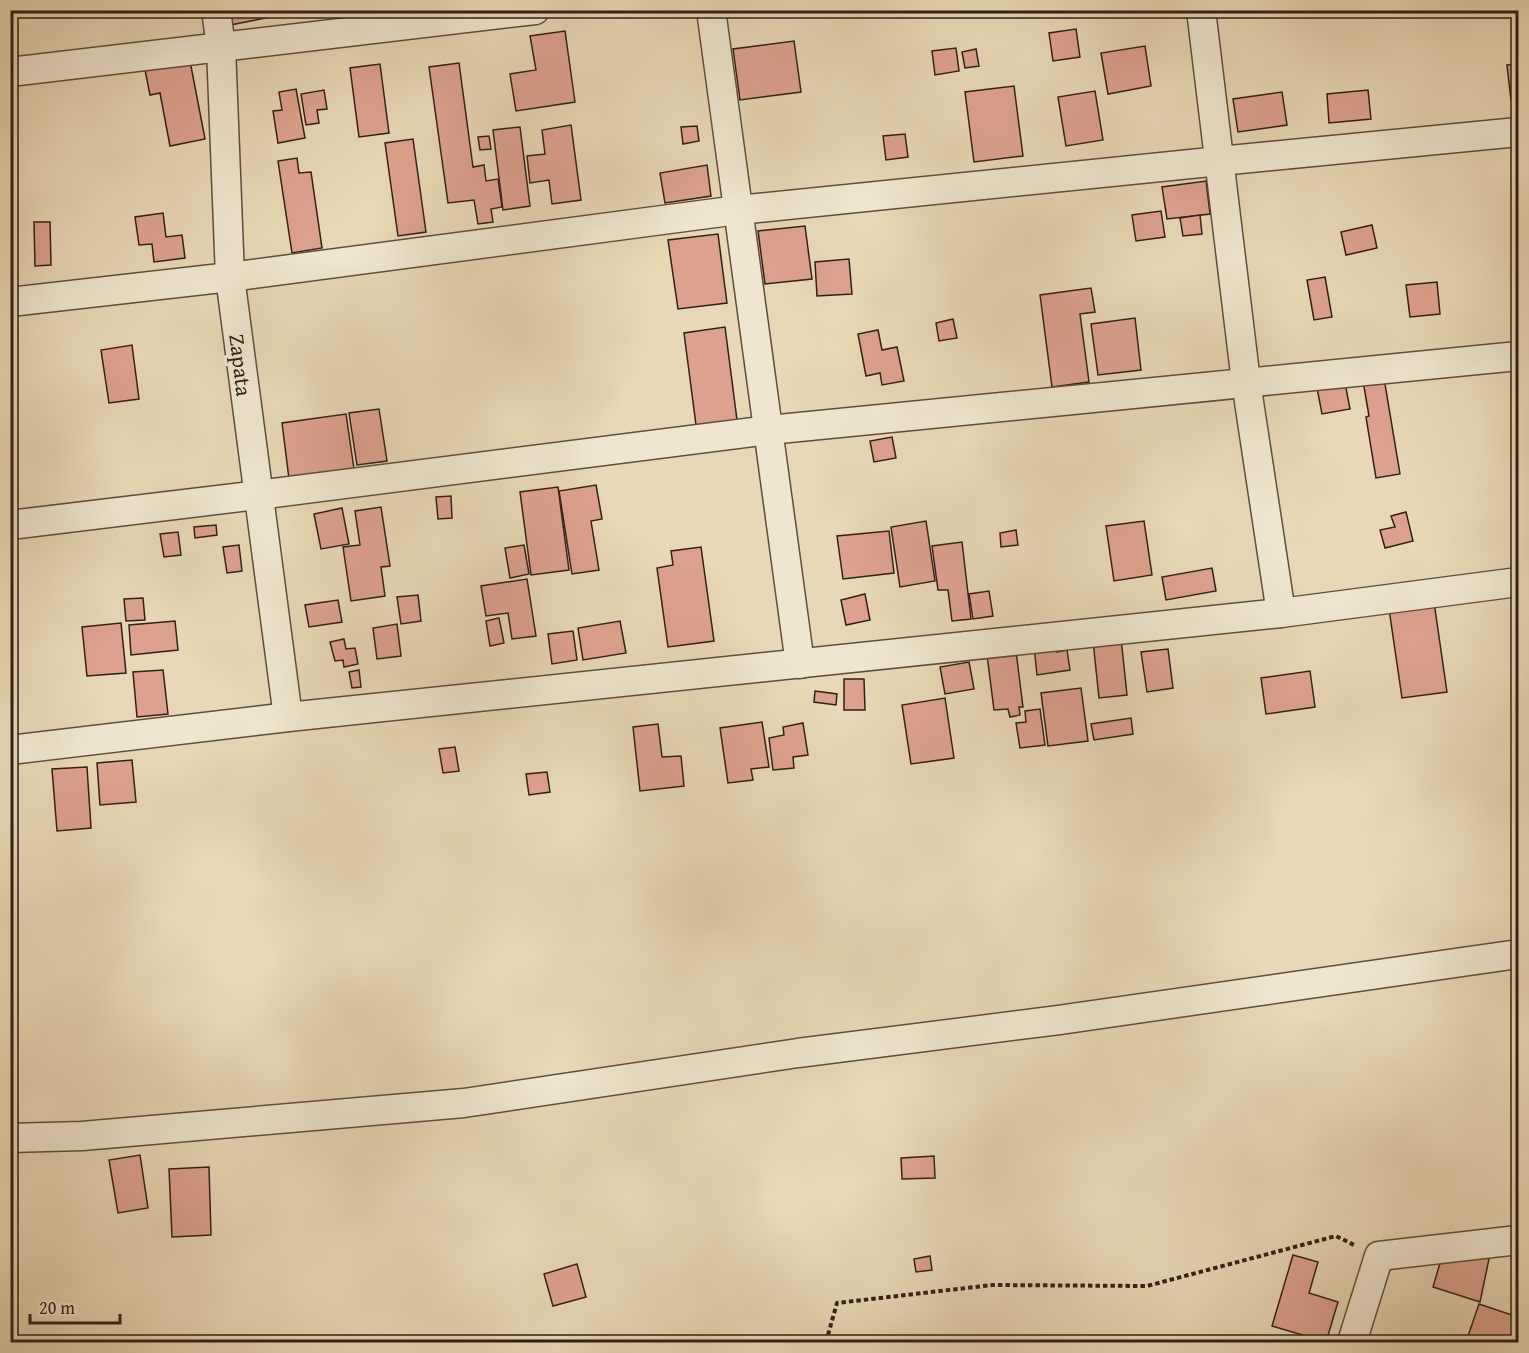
<svg xmlns="http://www.w3.org/2000/svg" width="1529" height="1353" font-family="'Gentium Book Plus',serif">
<rect width="100%" height="100%" fill="#e8d8b5"/>
<filter id="stains"><feTurbulence type="fractalNoise" baseFrequency=".00333" numOctaves="4"/><feColorMatrix values="0 0 0 0 .2 0 0 0 0 .09 0 0 0 0 .02 0 0 0 .5 -.17"/></filter>
<radialGradient id="worn" r=".72"><stop offset=".6" stop-color="#630" stop-opacity="0"/><stop offset="1" stop-color="#630" stop-opacity=".3"/></radialGradient>
<g fill="#dda28e" stroke="#312016" stroke-width="1.5">
<polygon points="231,10 280,10 281,15 230,25 227,11"/>
<polygon points="1398,10 1439,10 1439,11 1398,15"/>
<polygon points="1076,29 1080,57 1053,61 1049,33"/>
<polygon points="565,31 575,102 516,111 510,74 536,70 530,36"/>
<polygon points="794,41 801,92 740,100 733,49"/>
<polygon points="1145,46 1151,86 1108,94 1101,53"/>
<polygon points="956,48 959,71 935,75 932,51"/>
<polygon points="976,49 979,66 965,68 962,52"/>
<polygon points="190,61 205,139 170,146 160,93 150,95 145,70"/>
<polygon points="459,63 473,167 484,165 486,181 498,179 502,207 491,209 493,222 478,224 474,200 448,203 429,67"/>
<polygon points="380,64 389,133 359,137 350,68"/>
<polygon points="1518,64 1518,99 1511,100 1507,65"/>
<polygon points="1014,86 1023,156 974,162 965,92"/>
<polygon points="296,89 305,138 278,143 273,111 282,110 279,92"/>
<polygon points="324,90 327,109 317,110 319,123 306,125 301,94"/>
<polygon points="1368,90 1371,119 1329,123 1327,94"/>
<polygon points="1095,91 1103,140 1066,146 1058,97"/>
<polygon points="1282,92 1287,125 1238,132 1233,99"/>
<polygon points="571,125 581,200 552,204 549,180 530,183 527,156 545,154 542,130"/>
<polygon points="697,126 699,141 683,144 681,127"/>
<polygon points="520,127 530,206 503,210 493,130"/>
<polygon points="905,134 908,157 886,160 883,136"/>
<polygon points="489,136 491,149 480,150 478,137"/>
<polygon points="413,139 426,232 398,236 385,143"/>
<polygon points="297,158 299,173 311,172 322,248 292,253 278,161"/>
<polygon points="707,165 711,196 665,203 660,173"/>
<polygon points="1206,181 1210,214 1167,219 1162,187"/>
<polygon points="1161,211 1165,237 1136,241 1132,215"/>
<polygon points="163,213 166,237 182,235 185,258 154,262 152,244 139,245 135,217"/>
<polygon points="1200,215 1202,234 1183,236 1180,218"/>
<polygon points="34,222 50,222 51,265 35,266"/>
<polygon points="1372,225 1377,248 1346,255 1341,232"/>
<polygon points="805,226 812,279 765,284 758,231"/>
<polygon points="718,234 727,303 678,309 668,240"/>
<polygon points="849,259 852,294 817,296 815,262"/>
<polygon points="1325,277 1332,317 1314,320 1307,280"/>
<polygon points="1437,282 1440,314 1410,317 1406,285"/>
<polygon points="1091,288 1095,312 1080,314 1089,382 1052,387 1040,295"/>
<polygon points="1135,318 1141,370 1098,375 1091,324"/>
<polygon points="953,319 957,338 939,341 936,323"/>
<polygon points="725,327 737,420 696,425 684,333"/>
<polygon points="878,330 882,350 897,347 904,381 882,385 880,373 866,376 858,334"/>
<polygon points="132,345 139,399 109,403 101,350"/>
<polygon points="1384,378 1400,474 1376,478 1366,417 1369,416 1363,381"/>
<polygon points="1345,383 1350,409 1322,414 1317,388"/>
<polygon points="379,409 387,461 357,465 349,413"/>
<polygon points="346,414 354,469 289,479 282,423"/>
<polygon points="892,437 896,458 874,462 870,441"/>
<polygon points="596,485 602,519 591,521 599,570 572,574 559,491"/>
<polygon points="558,487 569,570 531,575 520,492"/>
<polygon points="451,496 452,518 438,519 436,497"/>
<polygon points="381,507 390,566 381,567 385,596 351,601 343,547 360,545 355,511"/>
<polygon points="342,508 349,544 321,549 314,514"/>
<polygon points="1406,512 1413,541 1385,548 1380,530 1395,527 1391,516"/>
<polygon points="926,521 935,581 900,587 891,527"/>
<polygon points="1144,521 1152,575 1114,581 1106,526"/>
<polygon points="216,525 217,535 195,538 194,527"/>
<polygon points="1016,530 1018,545 1001,547 1000,533"/>
<polygon points="889,531 894,573 843,579 837,536"/>
<polygon points="178,532 181,555 164,557 160,534"/>
<polygon points="962,542 971,619 952,621 948,590 938,590 932,546"/>
<polygon points="239,545 242,571 227,573 223,547"/>
<polygon points="524,545 529,574 510,578 505,548"/>
<polygon points="701,547 714,641 668,647 657,568 673,565 671,551"/>
<polygon points="1212,568 1216,591 1166,600 1162,577"/>
<polygon points="527,579 536,636 512,639 508,613 486,616 481,586"/>
<polygon points="989,591 993,616 973,619 969,594"/>
<polygon points="865,594 870,620 846,625 841,600"/>
<polygon points="418,595 421,621 401,624 397,597"/>
<polygon points="143,598 145,620 126,621 124,599"/>
<polygon points="338,600 342,622 309,627 305,605"/>
<polygon points="1434,602 1447,692 1402,698 1389,609"/>
<polygon points="499,618 504,643 490,646 486,621"/>
<polygon points="175,621 178,650 131,655 129,625"/>
<polygon points="620,621 626,653 583,660 578,628"/>
<polygon points="121,623 126,673 87,676 82,627"/>
<polygon points="397,624 401,656 377,659 373,628"/>
<polygon points="573,631 577,660 552,664 548,634"/>
<polygon points="1121,638 1127,695 1099,698 1093,641"/>
<polygon points="344,639 346,649 355,648 358,664 344,667 343,660 335,661 330,642"/>
<polygon points="1056,644 1057,652 1067,650 1070,670 1037,675 1034,646"/>
<polygon points="1168,649 1173,688 1147,692 1141,652"/>
<polygon points="1016,651 1023,707 1019,707 1020,715 1010,717 1008,709 994,710 987,655"/>
<polygon points="969,662 974,689 945,694 940,667"/>
<polygon points="163,670 168,714 137,717 133,672"/>
<polygon points="359,670 361,687 352,688 349,672"/>
<polygon points="1310,671 1315,707 1266,714 1261,678"/>
<polygon points="844,679 864,679 865,710 844,710"/>
<polygon points="1081,688 1088,741 1048,746 1041,693"/>
<polygon points="815,691 837,694 836,705 814,702"/>
<polygon points="945,698 954,758 911,764 902,705"/>
<polygon points="1040,709 1045,745 1020,748 1016,723 1026,722 1025,711"/>
<polygon points="1131,718 1133,734 1094,740 1091,724"/>
<polygon points="762,722 769,767 751,769 753,780 728,783 720,728"/>
<polygon points="803,723 808,755 793,757 794,768 773,770 769,738 784,735 783,727"/>
<polygon points="658,724 662,757 681,756 684,786 640,791 633,727"/>
<polygon points="455,747 459,771 443,773 439,749"/>
<polygon points="132,760 136,802 100,805 97,763"/>
<polygon points="87,767 91,828 57,831 52,769"/>
<polygon points="547,772 550,792 529,795 526,774"/>
<polygon points="140,1155 148,1208 118,1213 109,1160"/>
<polygon points="934,1156 935,1178 902,1179 901,1158"/>
<polygon points="209,1167 211,1235 172,1237 169,1169"/>
<polygon points="1490,1254 1480,1302 1433,1287 1440,1263"/>
<polygon points="1293,1255 1318,1262 1309,1293 1338,1302 1326,1342 1272,1326"/>
<polygon points="930,1256 932,1270 916,1272 914,1259"/>
<polygon points="577,1264 586,1297 553,1306 544,1274"/>
<polygon points="1479,1304 1518,1317 1518,1321 1511,1342 1466,1342"/>
</g>
<g fill="none" stroke-linecap="round" stroke-linejoin="round">
<g stroke="#5f4e3e" stroke-width="31">
<g id="street">
<polyline points="216,10 221,47 230,277 288,717"/>
<polyline points="711,10 800,664"/>
<polyline points="1201,10 1246,382 1281,613"/>
<polyline points="10,72 535,10"/>
<polyline points="10,302 230,277 738,210 1220,161 1518,132"/>
<polyline points="10,525 258,495 769,430 1518,356"/>
<polyline points="10,750 288,717 1281,613 1518,582"/>
<polyline points="10,1138 82,1136 464,1103 798,1053 1059,1020 1518,954"/>
<polyline points="1352,1342 1379,1256 1518,1240"/>
</g>
</g>
<polyline stroke="#312016" stroke-width="4" stroke-dasharray="4.5 3" stroke-linecap="butt" points="826,1342 837,1303 992,1285 1147,1286 1336,1236 1354,1245"/>
<use href="#street" stroke="#f0e6cf" stroke-width="28"/>
</g>
<g text-anchor="middle" stroke-width="6" stroke-linejoin="round" paint-order="stroke">
<g font-size="22" fill="#312016" stroke="#f0e6cf">
<text transform="translate(241 365) rotate(83)" y="8">Zapata</text>
</g>
</g>
<rect width="1529" height="1353" fill="none" stroke="#e8d8b5" stroke-width="36"/>
<rect x="12" y="12" width="1505" height="1329" fill="none" stroke="#312016" stroke-width="3"/>
<rect x="18" y="18" width="1493" height="1317" fill="none" stroke="#312016" stroke-width="1.5"/>
<path d="M30 1314v9h90v-9" fill="none" stroke="#312016" stroke-width="3"/>
<text x="39" y="1314" font-size="18" fill="#312016" stroke="#f0e6cf" stroke-width="4.5" paint-order="stroke">20 m</text>
<rect width="100%" height="100%" filter="url(#stains)"/>
<rect width="100%" height="100%" fill="url(#worn)"/>
</svg>
